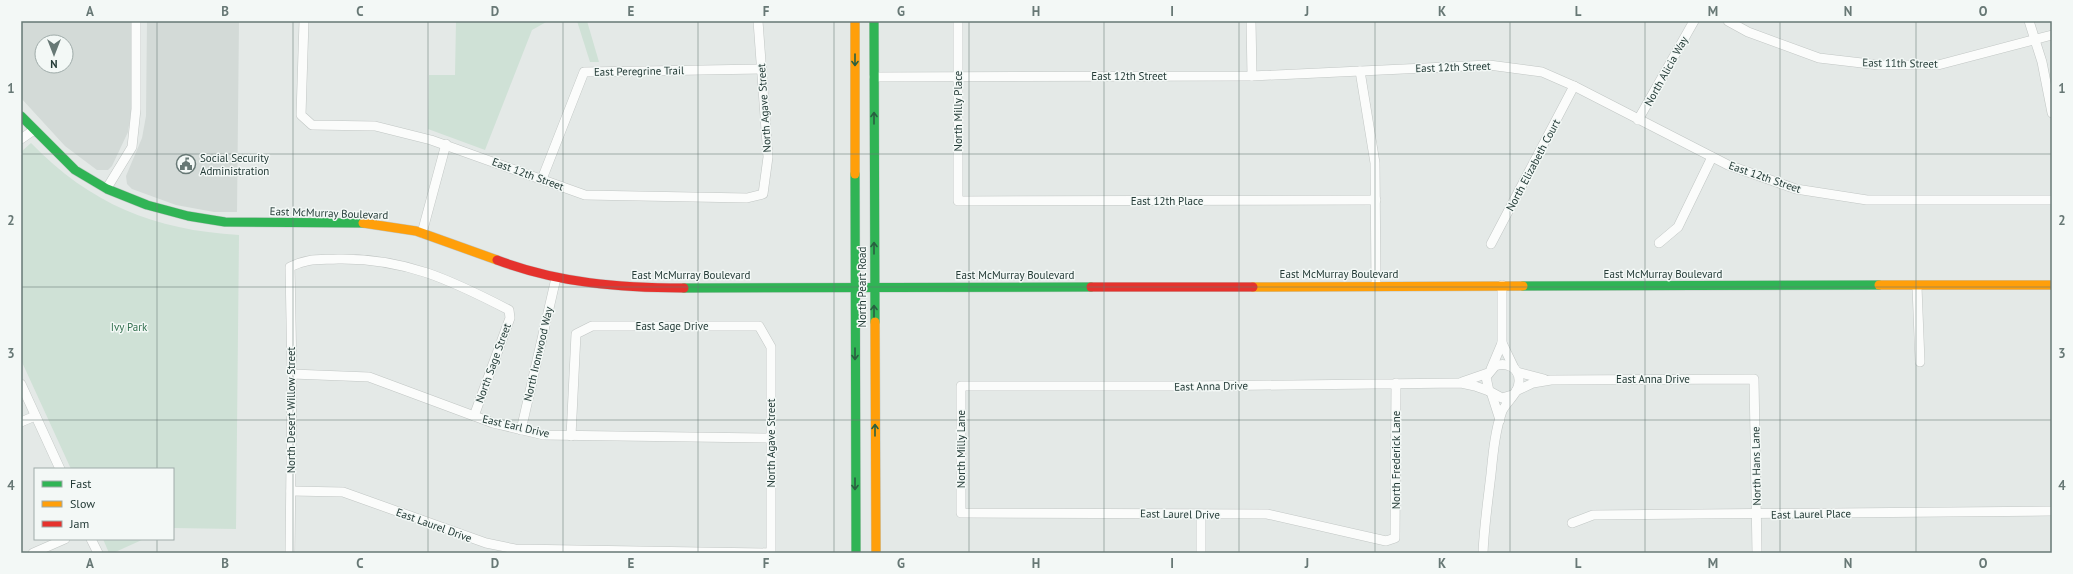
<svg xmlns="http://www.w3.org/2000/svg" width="2073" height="574" font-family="'PT Sans',sans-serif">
<rect width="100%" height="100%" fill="#e4e9e7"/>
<g fill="#d3dad7" fill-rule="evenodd">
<path d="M 21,21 L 131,21 L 131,112 L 128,132 L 112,166 L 108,170 L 97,170 L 65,146 L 21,98 ZM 42,42 L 66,42 L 66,66 L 42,66 Z"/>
<polygon points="147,21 239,21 237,212 214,212 176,205 132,189 127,184 126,176 142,138 146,116"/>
</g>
<g fill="#cfe1d6">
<polygon points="456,21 548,21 532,30 485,150 428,129 429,75 455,75"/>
<polygon points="577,21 587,21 599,62 590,62"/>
<path d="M 31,143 C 90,204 154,230 239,235 L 236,529 L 173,528 L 173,469 L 71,469 L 21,360 L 21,152 Z"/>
<polygon points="103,539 144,539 113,553 109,553"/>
</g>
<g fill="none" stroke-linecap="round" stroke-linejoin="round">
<g stroke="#c1c6c4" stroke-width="10">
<g id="street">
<polyline points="304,21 301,115 312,125 375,126 431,140 585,195 747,198 763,194 768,157 758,21"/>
<polyline points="958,21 958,201 1376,200"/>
<polyline points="1251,21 1252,76"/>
<polyline points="1728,21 1748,32 1819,58 1879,65 1938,65 2052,35"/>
<polyline points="2029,21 2042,62 2052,113"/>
<polyline points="1360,71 1375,163 1376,286"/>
<polyline points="874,77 1252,76 1489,65 1542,72 1574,86 1728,165 1796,189 1867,200 2052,200"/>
<polyline points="1638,120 1694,21"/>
<polyline points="21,139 34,130"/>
<polyline points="542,179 584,72 762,69"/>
<polyline points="107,188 132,147 136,109 136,21"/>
<polyline points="422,233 446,144"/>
<polyline points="1659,243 1678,227 1712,157"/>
<polyline points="1491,244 1574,86"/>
<polyline points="1502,285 1502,343 1514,368"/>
<polyline points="1917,287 1920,362"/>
<polyline points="1491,369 1502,343"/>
<polyline points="1517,372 1544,379"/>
<polyline points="292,374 369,377 493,423 544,435 771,438"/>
<polyline points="1462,382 1488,373"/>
<polyline points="1396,383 1395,538 1386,541 1267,514 961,513 961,386 1193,386 1461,383 1475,386 1489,391"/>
<polyline points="21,384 60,469"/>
<polyline points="1516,391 1533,383 1551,380 1754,379 1757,553"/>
<polyline points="1492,395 1500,420"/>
<polyline points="21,422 35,416"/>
<polyline points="521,430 556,278"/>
<polyline points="571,436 576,334 592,326 759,326 771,347 771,553"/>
<polyline points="291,491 343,492 486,543 515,549 771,553"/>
<polyline points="1201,514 1201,553"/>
<polyline points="1572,523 1593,515 2052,511"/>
<polyline points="91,539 98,553"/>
<polyline points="33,553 65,539"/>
<path d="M 290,553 L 292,374 L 290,267 C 308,258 318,260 338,259 C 405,258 451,280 509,310 L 510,318 L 474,416"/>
<path d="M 1483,553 C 1484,527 1488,500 1491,474 C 1493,454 1495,431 1502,411 C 1507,401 1520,392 1519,380 C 1519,367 1506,362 1495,366 L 1486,377 L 1489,391 L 1502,398 L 1512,395"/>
</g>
</g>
<g stroke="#c0c7c5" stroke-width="10">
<g id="fast">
<polyline points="874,21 875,322"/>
<polyline points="21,116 75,170 107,189 147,205 188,216 225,222 363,223"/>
<polyline points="855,174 856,553"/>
<polyline points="1523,286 1879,285"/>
<polyline points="684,288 1091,287"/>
</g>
</g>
<g stroke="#c0c7c5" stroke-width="10">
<g id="slow">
<polyline points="855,21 855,174"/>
<polyline points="363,223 416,231 497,260"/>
<polyline points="1879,285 2052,285"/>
<polyline points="1253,287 1523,286"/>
<polyline points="875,322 876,553"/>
</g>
</g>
<g stroke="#c0c7c5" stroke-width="10">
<g id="jam">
<path d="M 497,260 C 558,283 620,288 684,288"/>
<polyline points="1091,287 1253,287"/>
</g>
</g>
<use href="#street" stroke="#fbfcfb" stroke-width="9"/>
<use href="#fast" stroke="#30b455" stroke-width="9"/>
<use href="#slow" stroke="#ff9f0a" stroke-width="9"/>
<use href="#jam" stroke="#e5322d" stroke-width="9"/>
</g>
<defs><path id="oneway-shaft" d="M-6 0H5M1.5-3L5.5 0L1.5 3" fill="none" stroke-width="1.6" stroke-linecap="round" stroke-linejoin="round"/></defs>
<g stroke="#285f40">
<use href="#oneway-shaft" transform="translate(855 60) rotate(90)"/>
<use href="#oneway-shaft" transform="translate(874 118) rotate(-90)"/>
<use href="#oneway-shaft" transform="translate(874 248) rotate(-90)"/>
<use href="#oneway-shaft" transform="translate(874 311) rotate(-90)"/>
<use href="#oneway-shaft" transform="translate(855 354) rotate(90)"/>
<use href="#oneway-shaft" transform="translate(875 430) rotate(-90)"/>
<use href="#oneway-shaft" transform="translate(855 484) rotate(90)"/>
</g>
<path fill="none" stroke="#677875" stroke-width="1" stroke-opacity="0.55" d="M 157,21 L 157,469M 293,21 L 293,553M 428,21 L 428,553M 563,21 L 563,553M 698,21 L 698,553M 834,21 L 834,553M 969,21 L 969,553M 1104,21 L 1104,553M 1239,21 L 1239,553M 1375,21 L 1375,553M 1510,21 L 1510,553M 1645,21 L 1645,553M 1780,21 L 1780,553M 1916,21 L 1916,553M 21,154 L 2052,154M 21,287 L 2052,287M 21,420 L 2052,420M 157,539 L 157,553"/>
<defs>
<g id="civic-ring" transform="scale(1)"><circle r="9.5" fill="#f3f8f6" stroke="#677875" stroke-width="1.5"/><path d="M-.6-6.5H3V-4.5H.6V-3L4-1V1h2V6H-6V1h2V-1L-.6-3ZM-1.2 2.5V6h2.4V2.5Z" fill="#677875"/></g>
</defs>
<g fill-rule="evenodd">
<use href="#civic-ring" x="186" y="164"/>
</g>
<g text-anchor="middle" stroke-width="3" stroke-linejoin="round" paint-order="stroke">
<g font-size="11" fill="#243b37" stroke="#f3f8f6">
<text transform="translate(1900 63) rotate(1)" y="4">East 11th Street</text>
<text transform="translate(1453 67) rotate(-2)" y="4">East 12th Street</text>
<text transform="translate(639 71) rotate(-1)" y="4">East Peregrine Trail</text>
<text transform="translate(1666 71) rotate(-61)" y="4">North Alicia Way</text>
<text x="1129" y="80">East 12th Street</text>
<text transform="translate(764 108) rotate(-94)" y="4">North Agave Street</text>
<text transform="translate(958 111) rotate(-90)" y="4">North Milly Place</text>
<text transform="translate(1533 165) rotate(-62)" y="4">North Elizabeth Court</text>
<text transform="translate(528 174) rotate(20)" y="4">East 12th Street</text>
<text transform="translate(1765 177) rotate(19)" y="4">East 12th Street</text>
<text x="1167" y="205">East 12th Place</text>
<text transform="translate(329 213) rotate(2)" y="4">East McMurray Boulevard</text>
<text x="1339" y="278">East McMurray Boulevard</text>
<text x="1663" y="278">East McMurray Boulevard</text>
<text x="691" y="279">East McMurray Boulevard</text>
<text x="1015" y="279">East McMurray Boulevard</text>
<text transform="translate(862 287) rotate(-90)" y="4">North Peart Road</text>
<text x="672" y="330">East Sage Drive</text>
<text transform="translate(538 354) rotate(-77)" y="4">North Ironwood Way</text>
<text transform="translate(493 363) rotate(-70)" y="4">North Sage Street</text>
<text x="1653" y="383">East Anna Drive</text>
<text transform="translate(1211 386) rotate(-1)" y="4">East Anna Drive</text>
<text transform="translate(291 410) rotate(-90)" y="4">North Desert Willow Street</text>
<text transform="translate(516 426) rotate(13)" y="4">East Earl Drive</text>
<text transform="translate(771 443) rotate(-90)" y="4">North Agave Street</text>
<text transform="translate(961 449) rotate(-90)" y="4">North Milly Lane</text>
<text transform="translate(1396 460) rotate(-90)" y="4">North Frederick Lane</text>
<text transform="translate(1756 466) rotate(-91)" y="4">North Hans Lane</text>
<text transform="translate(1180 514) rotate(1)" y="4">East Laurel Drive</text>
<text transform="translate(1811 514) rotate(-1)" y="4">East Laurel Place</text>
<text transform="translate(434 525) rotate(20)" y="4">East Laurel Drive</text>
</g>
<g font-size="11" fill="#243b37" stroke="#f3f8f6" text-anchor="start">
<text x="200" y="162">Social Security<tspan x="200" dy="13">Administration</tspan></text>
</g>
<g font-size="11" fill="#316f4e" stroke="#f3f8f6">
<text x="129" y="331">Ivy Park</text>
</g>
</g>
<rect width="2073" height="574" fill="none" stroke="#f3f8f6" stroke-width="44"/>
<rect x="34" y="468" width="140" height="72" fill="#f3f8f6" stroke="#a0acaa"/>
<rect x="42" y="481" width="20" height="6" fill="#30b455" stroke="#a0acaa"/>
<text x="70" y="488" font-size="12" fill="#243b37">Fast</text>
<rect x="42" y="501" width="20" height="6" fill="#ff9f0a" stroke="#a0acaa"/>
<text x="70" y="508" font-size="12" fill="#243b37">Slow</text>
<rect x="42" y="521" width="20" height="6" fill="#e5322d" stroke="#a0acaa"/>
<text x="70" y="528" font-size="12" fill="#243b37">Jam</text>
<g transform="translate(54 54) rotate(180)"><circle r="19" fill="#f3f8f6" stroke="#a0acaa"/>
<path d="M0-3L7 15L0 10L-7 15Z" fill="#677875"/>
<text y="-6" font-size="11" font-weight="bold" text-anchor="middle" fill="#243b37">N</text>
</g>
<rect x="22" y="22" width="2029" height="530" fill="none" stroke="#677875" stroke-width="1.5"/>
<g font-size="13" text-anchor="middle" font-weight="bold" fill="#677875">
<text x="90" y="16">A</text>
<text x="225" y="16">B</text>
<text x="360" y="16">C</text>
<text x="495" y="16">D</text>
<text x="631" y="16">E</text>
<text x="766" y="16">F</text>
<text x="901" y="16">G</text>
<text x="1036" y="16">H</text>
<text x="1172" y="16">I</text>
<text x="1307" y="16">J</text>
<text x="1442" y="16">K</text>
<text x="1578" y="16">L</text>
<text x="1713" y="16">M</text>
<text x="1848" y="16">N</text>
<text x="1983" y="16">O</text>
<text x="11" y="93">1</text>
<text x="2062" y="93">1</text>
<text x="11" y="225">2</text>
<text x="2062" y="225">2</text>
<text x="11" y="358">3</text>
<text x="2062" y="358">3</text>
<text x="11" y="490">4</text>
<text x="2062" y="490">4</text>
<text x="90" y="568">A</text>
<text x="225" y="568">B</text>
<text x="360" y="568">C</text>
<text x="495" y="568">D</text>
<text x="631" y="568">E</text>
<text x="766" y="568">F</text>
<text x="901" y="568">G</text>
<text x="1036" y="568">H</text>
<text x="1172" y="568">I</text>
<text x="1307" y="568">J</text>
<text x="1442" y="568">K</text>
<text x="1578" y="568">L</text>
<text x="1713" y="568">M</text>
<text x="1848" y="568">N</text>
<text x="1983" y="568">O</text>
</g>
</svg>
